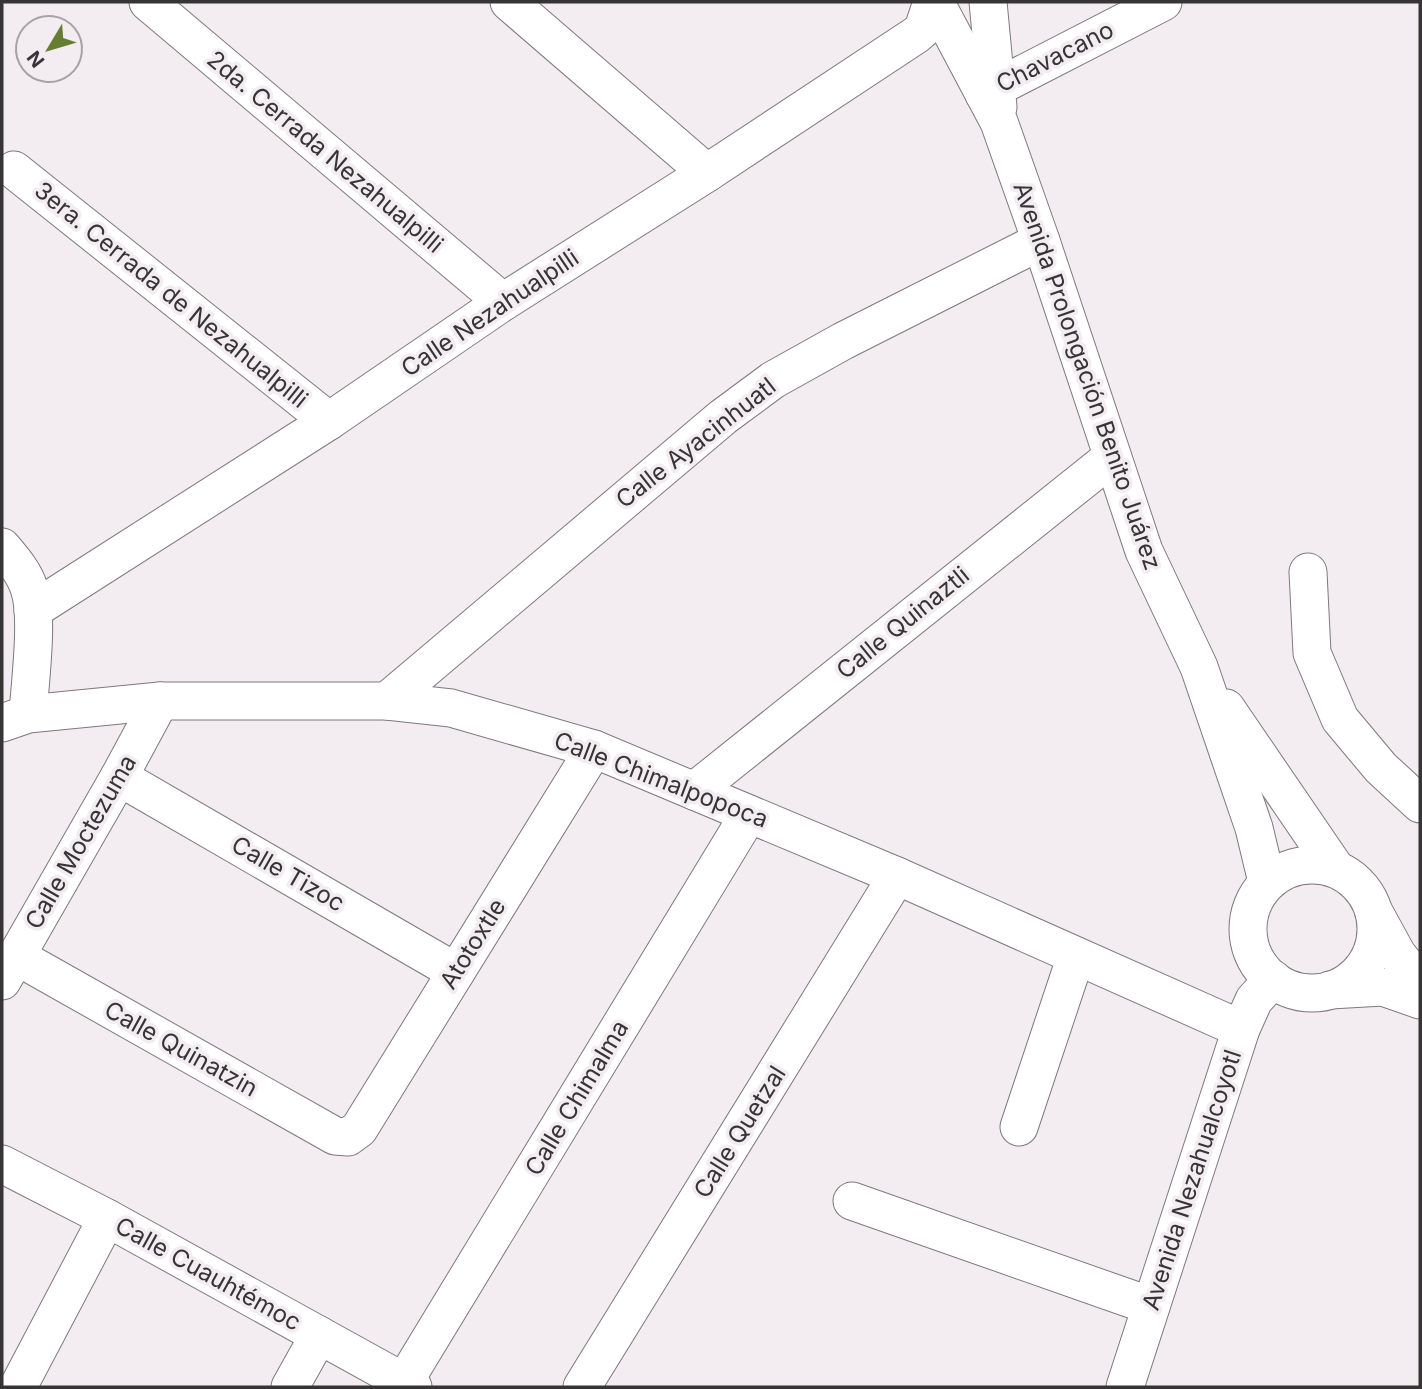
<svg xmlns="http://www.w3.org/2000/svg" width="1422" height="1389" font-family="Inter,sans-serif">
<rect width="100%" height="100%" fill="#f3ecf0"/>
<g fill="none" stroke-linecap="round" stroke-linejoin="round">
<g stroke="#7f787c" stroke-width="39">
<g id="minor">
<polyline points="148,2 503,302"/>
<polyline points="509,2 707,173"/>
<polyline points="988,2 998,107"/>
<polyline points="938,7 999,122 1041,241 1144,551 1199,667 1254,828 1267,882"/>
<polyline points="984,94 1163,2"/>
<polyline points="14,170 329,421"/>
<path d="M 2,547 C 12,559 24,572 29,588 C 39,615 30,682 28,714"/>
<polyline points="1308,572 1312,653 1340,719 1381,768 1420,804"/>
<polyline points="33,610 329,421 503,302 707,173 916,35 923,29 931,5"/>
<polyline points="387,701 723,417 773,380 843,341 1041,241"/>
<polyline points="1226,708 1336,869"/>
<polyline points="2,723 28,714 160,701 387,701 451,708 594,749 897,876 1241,1029"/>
<polyline points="119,777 456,972"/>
<polyline points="694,791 1112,457"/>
<circle cx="1312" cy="929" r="64"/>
<polyline points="1374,912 1397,954 1420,983"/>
<polyline points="16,956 335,1136 348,1137 359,1129 594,749"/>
<polyline points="2,981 119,777 160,701"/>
<polyline points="1330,990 1383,987 1420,1000"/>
<polyline points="1019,1127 1076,956"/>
<polyline points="2,1164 107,1218 413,1387"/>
<polyline points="852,1201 1151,1306"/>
<polyline points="404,1382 749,814"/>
<polyline points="18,1387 107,1218"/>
<polyline points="290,1387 319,1335"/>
<polyline points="582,1387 897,876"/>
<polyline points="1125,1387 1241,1029 1254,1000 1273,979"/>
</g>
</g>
<use href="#minor" stroke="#fff" stroke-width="37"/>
</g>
<g text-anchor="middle" stroke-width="7" stroke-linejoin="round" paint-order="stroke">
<g font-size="24" fill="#373435" stroke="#f3ecf0">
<text transform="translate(1055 57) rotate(-27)" y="8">Chavacano</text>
<text transform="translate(325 152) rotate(40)" y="8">2da. Cerrada Nezahualpilli</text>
<text transform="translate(171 295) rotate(39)" y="8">3era. Cerrada de Nezahualpilli</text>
<text transform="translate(490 313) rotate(-34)" y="8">Calle Nezahualpilli</text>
<text transform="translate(1087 376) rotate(71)" y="8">Avenida Prolongación Benito Juárez</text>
<text transform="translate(696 443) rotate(-38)" y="8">Calle Ayacinhuatl</text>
<text transform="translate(903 623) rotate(-39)" y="8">Calle Quinaztli</text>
<text transform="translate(661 780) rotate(21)" y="8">Calle Chimalpopoca</text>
<text transform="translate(81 842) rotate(-60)" y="8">Calle Moctezuma</text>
<text transform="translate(288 874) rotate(30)" y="8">Calle Tizoc</text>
<text transform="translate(473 944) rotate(-58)" y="8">Atotoxtle</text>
<text transform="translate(181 1049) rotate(29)" y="8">Calle Quinatzin</text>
<text transform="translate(577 1098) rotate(-59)" y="8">Calle Chimalma</text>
<text transform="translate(740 1132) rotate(-58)" y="8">Calle Quetzal</text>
<text transform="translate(1192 1180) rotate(-72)" y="8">Avenida Nezahualcoyotl</text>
<text transform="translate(208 1274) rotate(29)" y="8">Calle Cuauhtémoc</text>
</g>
</g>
<rect width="1422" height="1389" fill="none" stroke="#373435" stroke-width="7"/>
<g transform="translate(49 49) rotate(232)"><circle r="33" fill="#f3ecf0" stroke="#a8a2a5" stroke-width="2"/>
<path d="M0-5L12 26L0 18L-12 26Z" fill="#667e31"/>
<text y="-10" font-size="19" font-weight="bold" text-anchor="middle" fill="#373435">N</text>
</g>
</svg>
